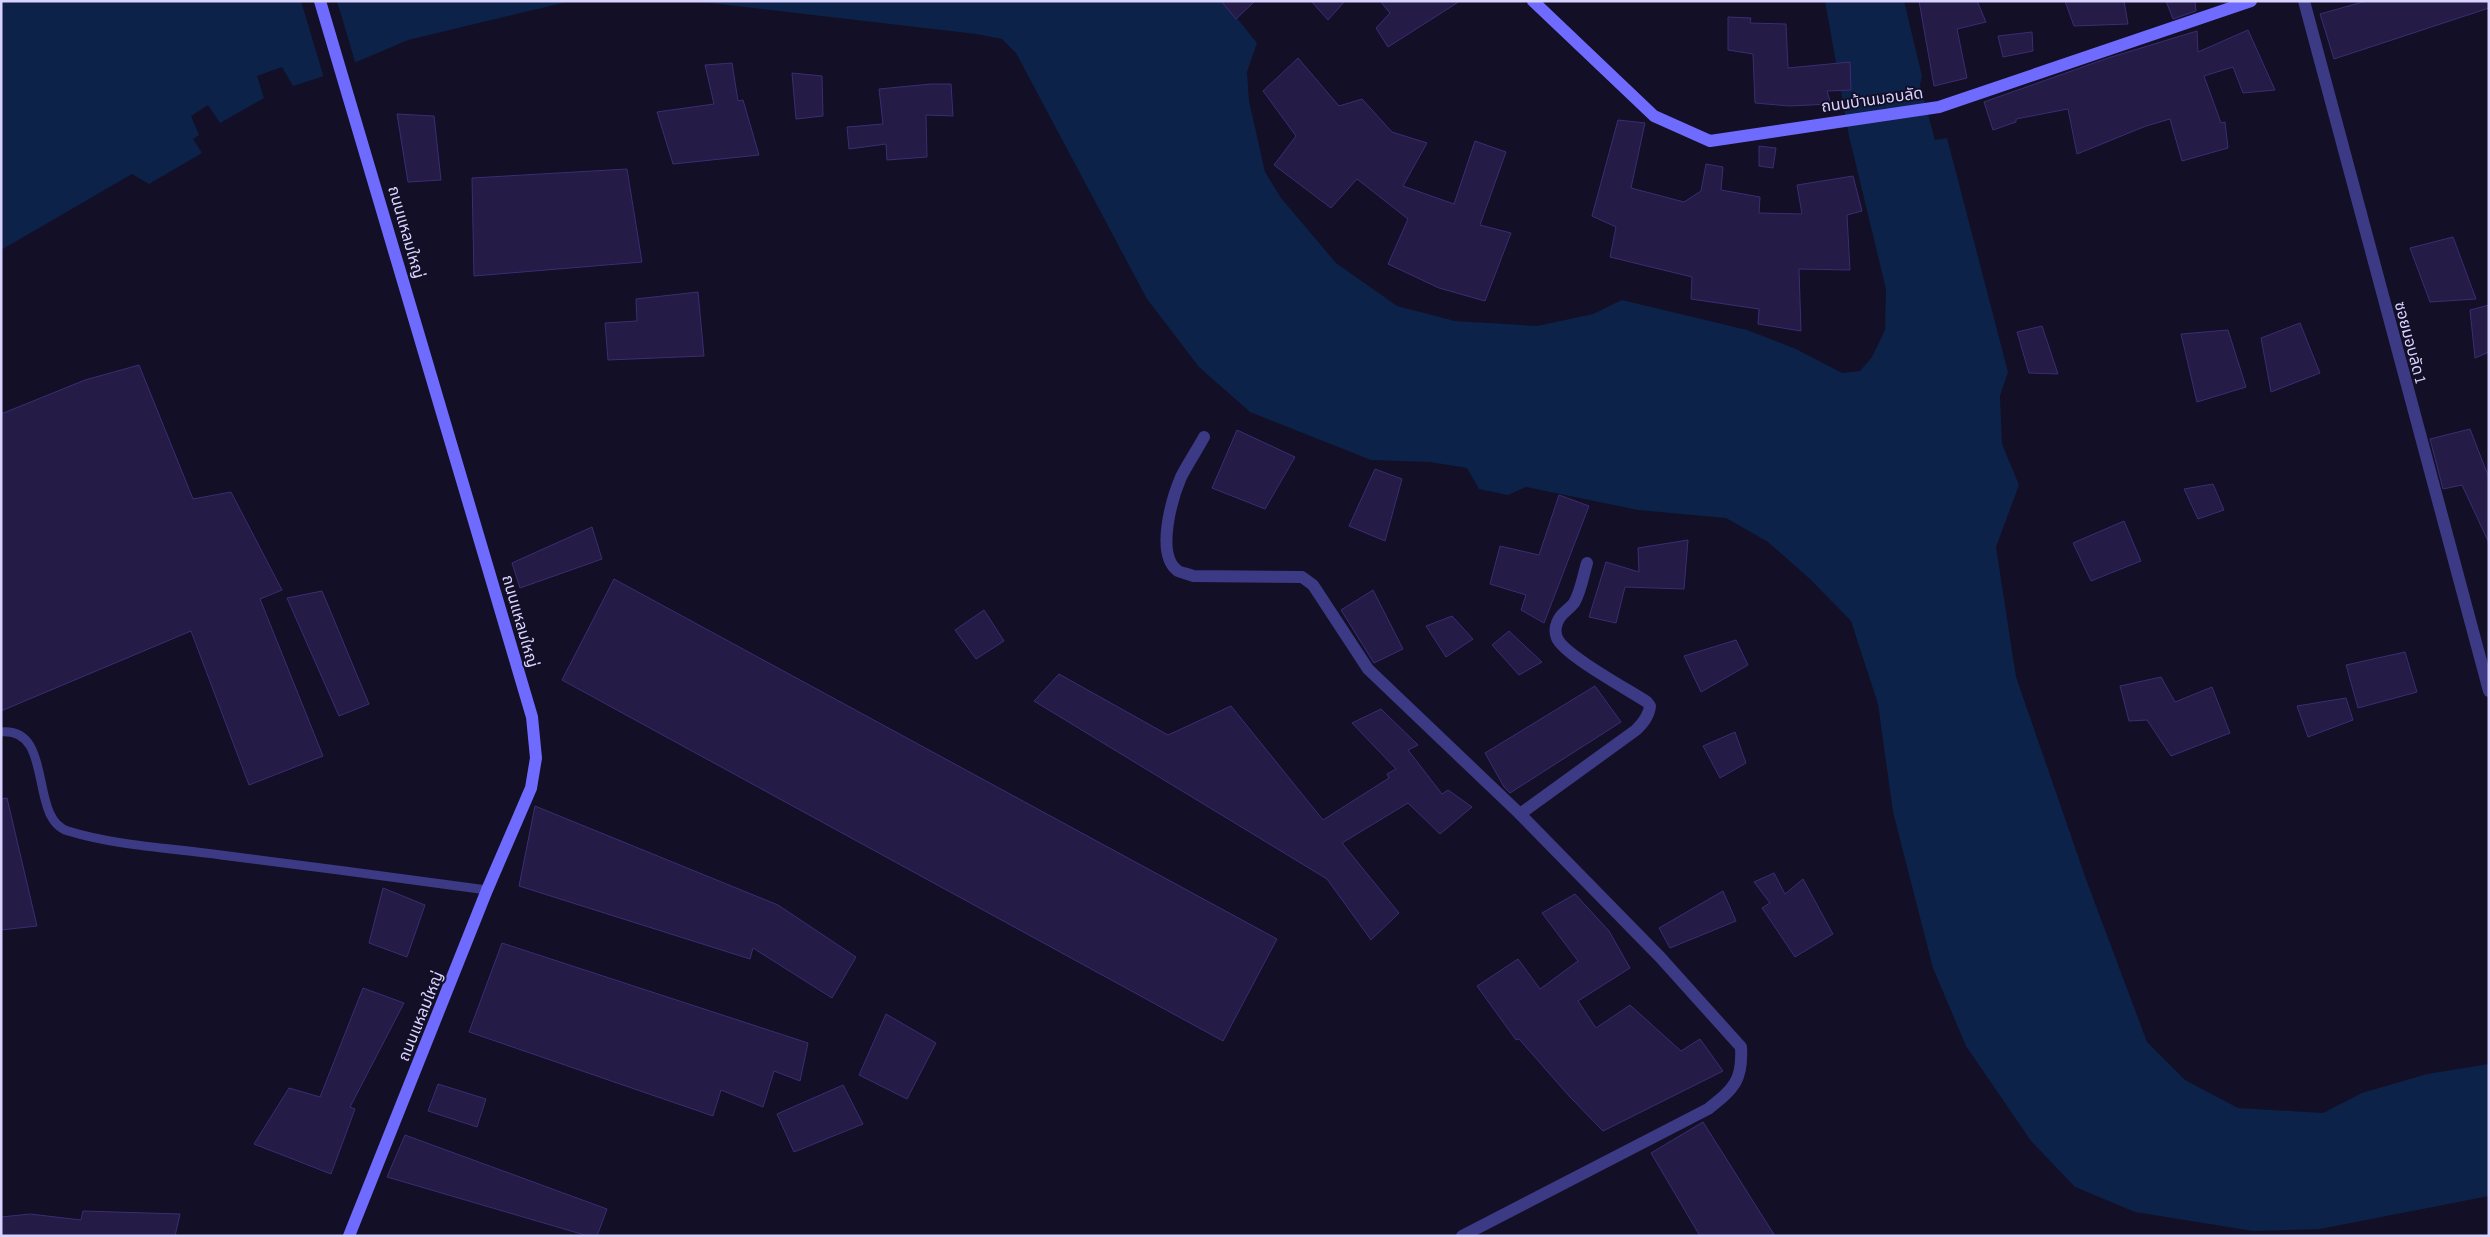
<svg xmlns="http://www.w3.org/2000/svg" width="2490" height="1237" font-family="'Sofia Sans Condensed','Noto Sans Thai',sans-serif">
<rect width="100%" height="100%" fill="#130f26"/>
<g fill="#0c2248">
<polygon points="1,1 571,1 408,40 321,77 293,86 282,67 257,76 264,98 220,123 208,105 191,116 199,135 193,139 202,153 149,184 132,174 1,250"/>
<polygon points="693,1 1223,1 1257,43 1247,72 1249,101 1265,172 1281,198 1336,263 1397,306 1455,321 1537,326 1593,314 1622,300 1747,330 1796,349 1842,373 1860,371 1872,357 1885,330 1886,289 1849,136 1825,1 1904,1 1922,76 1920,85 1935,140 1947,138 2008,372 2000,396 2002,444 2019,485 1996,547 2016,677 2087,882 2147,1042 2185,1080 2238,1108 2323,1113 2362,1093 2427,1074 2489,1064 2489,1196 2320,1229 2253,1231 2135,1212 2075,1187 2031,1141 1966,1046 1933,968 1893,812 1878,704 1851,621 1810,579 1768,542 1726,518 1638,510 1526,487 1508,495 1479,489 1467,468 1430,462 1371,460 1250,412 1199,367 1147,299 1016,53 1002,39 976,34"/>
</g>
<polygon fill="#130f26" points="301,1 337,1 356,65 324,78"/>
<g fill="#241b47" stroke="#3b2d73">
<polygon points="1221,1 1255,1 1236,19"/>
<polygon points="1311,1 1345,1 1328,20"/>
<polygon points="1380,1 1460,1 1388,47 1376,28 1390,13"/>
<polygon points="1919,1 1977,1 1986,22 1957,29 1967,78 1934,86"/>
<polygon points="2065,1 2124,1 2128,24 2074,26"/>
<polygon points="2166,1 2195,1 2196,11 2173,19"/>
<polygon points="2366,1 2489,1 2489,8 2334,59 2320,14"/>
<polygon points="1728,17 1751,18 1750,23 1786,24 1788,68 1850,62 1851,90 1827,91 1831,104 1789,106 1755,103 1753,54 1728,50"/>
<polygon points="2248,30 2275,90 2243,93 2233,67 2204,76 2221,123 2225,122 2228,148 2182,161 2170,119 2146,126 2077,154 2068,109 2016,119 2016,122 1993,130 1984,102 2108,58 2197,31 2198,52"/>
<polygon points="2032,32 2033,51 2003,57 1998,36"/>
<polygon points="1298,58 1339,106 1362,99 1392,132 1427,143 1403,186 1454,204 1475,141 1506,152 1480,225 1511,233 1485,301 1439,288 1388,264 1408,219 1357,179 1331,208 1274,165 1296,136 1263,91"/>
<polygon points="732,63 738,101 743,100 759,155 673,164 657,112 714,104 705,65"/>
<polygon points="792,73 822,76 823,116 796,119"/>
<polygon points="931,84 951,84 953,116 926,115 927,157 887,160 886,144 849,149 847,127 883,124 879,89"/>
<polygon points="397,114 434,116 441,180 408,182"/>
<polygon points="1618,120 1645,123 1631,188 1684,202 1701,191 1706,164 1723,167 1721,190 1760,197 1759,213 1802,214 1797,185 1853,176 1862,211 1847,215 1850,270 1799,269 1801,331 1758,324 1759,309 1691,299 1692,277 1610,257 1616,227 1592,216"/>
<polygon points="1759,146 1776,148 1773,168 1759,166"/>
<polygon points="627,169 642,262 474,276 472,178"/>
<polygon points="2453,237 2476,299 2430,302 2410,248"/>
<polygon points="698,292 704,356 608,360 605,323 637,321 636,299"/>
<polygon points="2489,305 2489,352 2475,358 2470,310"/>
<polygon points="2300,323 2320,373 2271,392 2261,338"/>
<polygon points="2042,326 2058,374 2029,373 2017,332"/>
<polygon points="2228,330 2246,387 2197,402 2181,334"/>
<polygon points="139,365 193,499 231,492 282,590 260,599 323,756 249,785 191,631 1,711 1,414 85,380"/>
<polygon points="2470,429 2489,478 2489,543 2462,485 2443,489 2430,439"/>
<polygon points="1237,430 1295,457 1265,509 1212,488"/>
<polygon points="1375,469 1402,479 1385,541 1349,526"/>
<polygon points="2213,484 2224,510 2198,519 2184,489"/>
<polygon points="1559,495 1589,506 1544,623 1521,610 1526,595 1490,584 1500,546 1539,555"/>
<polygon points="2124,521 2141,561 2091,581 2073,543"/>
<polygon points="592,527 602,559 520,588 512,563"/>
<polygon points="1688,540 1684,589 1625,587 1616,623 1589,617 1606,562 1639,572 1638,548"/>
<polygon points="614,579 1277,939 1223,1041 562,680"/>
<polygon points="1373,590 1403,649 1374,663 1341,610"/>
<polygon points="322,591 369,704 339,716 287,598"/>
<polygon points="984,610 1004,641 976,659 955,630"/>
<polygon points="1452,616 1473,639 1446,657 1426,626"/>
<polygon points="1509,631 1542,662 1519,675 1492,645"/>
<polygon points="1736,640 1748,665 1701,692 1684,656"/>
<polygon points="2405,652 2417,692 2358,708 2346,665"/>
<polygon points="1059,674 1168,735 1231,706 1323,820 1389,778 1387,774 1396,769 1352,723 1381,709 1418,745 1408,750 1442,794 1448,790 1472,807 1440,834 1408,803 1342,843 1399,913 1371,940 1327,879 1034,701"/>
<polygon points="2161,677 2175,702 2212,687 2230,733 2171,756 2147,720 2129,721 2120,686"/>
<polygon points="1595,686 1621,722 1510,793 1504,787 1485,753"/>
<polygon points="2346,698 2353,720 2308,737 2297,706"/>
<polygon points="1735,732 1746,763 1720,778 1703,746"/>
<polygon points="7,798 37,926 1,930 1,799"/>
<polygon points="535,806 778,905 856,957 832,998 753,948 750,959 519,886"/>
<polygon points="1774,873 1785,894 1803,879 1833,934 1795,957 1762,908 1770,903 1754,882"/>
<polygon points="383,888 425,905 407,957 369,943"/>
<polygon points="1723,891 1736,921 1670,948 1659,928"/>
<polygon points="1575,894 1609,931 1630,968 1578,1001 1596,1028 1630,1005 1681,1051 1700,1039 1723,1071 1603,1131 1570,1097 1519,1039 1516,1040 1477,986 1518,959 1540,989 1578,961 1542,913"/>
<polygon points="502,943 808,1043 800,1081 774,1071 763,1107 721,1090 713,1116 469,1032"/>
<polygon points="363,988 404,1003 350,1107 355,1109 331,1174 254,1144 289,1088 320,1097"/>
<polygon points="886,1014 936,1043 907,1099 859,1075"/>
<polygon points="438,1084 486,1099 477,1127 428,1111"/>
<polygon points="843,1085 863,1124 794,1152 777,1114"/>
<polygon points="1703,1122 1775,1236 1700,1236 1651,1153"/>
<polygon points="405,1135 607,1209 597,1236 588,1236 387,1177"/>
<polygon points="83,1211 180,1214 175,1236 1,1236 1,1217 30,1214 81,1220"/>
</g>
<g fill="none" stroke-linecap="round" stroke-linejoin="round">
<path stroke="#3d3a85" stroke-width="9" d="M 1,732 C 55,727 28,819 68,831 C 117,846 171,848 221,855 C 310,866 398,878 487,890"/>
<g stroke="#3d3a85" stroke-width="12">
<polyline points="2304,1 2489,691"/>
<path d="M 1204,437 C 1197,450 1188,463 1181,477 C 1172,498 1155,555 1178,571 C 1182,573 1189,574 1193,576 L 1302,577 L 1313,585 L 1368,669 L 1520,814 L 1660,957 L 1741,1047 C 1743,1082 1733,1089 1708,1109 L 1462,1236"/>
<path d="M 1520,814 L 1636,730 C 1643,723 1649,716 1650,706 L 1647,702 C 1629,690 1564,655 1557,638 C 1555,633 1555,628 1557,623 C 1560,613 1568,611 1574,603 C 1581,591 1583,576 1587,563"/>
</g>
<g stroke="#6f6bff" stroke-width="12">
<polyline points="320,1 532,717 536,758 531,788 487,890 349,1236"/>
<polyline points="1533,1 1654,116 1710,141 1939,107 2251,1"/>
</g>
</g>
<g text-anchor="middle" stroke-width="4" stroke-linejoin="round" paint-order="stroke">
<g font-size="16" fill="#d9d4ff" stroke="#130f26">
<text transform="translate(1872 99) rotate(-8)" y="6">ถนนบ้านมอบลัด</text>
<text transform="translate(407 232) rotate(74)" y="6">ถนนแหลมใหญ่</text>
<text transform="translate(2411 342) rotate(75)" y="6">ซอยมอบลัด 1</text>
<text transform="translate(521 621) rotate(74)" y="6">ถนนแหลมใหญ่</text>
<text transform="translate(420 1016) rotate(-68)" y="6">ถนนแหลมใหญ่</text>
</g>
</g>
<rect width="2490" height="1237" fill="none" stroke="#d9d4ff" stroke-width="5"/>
</svg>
